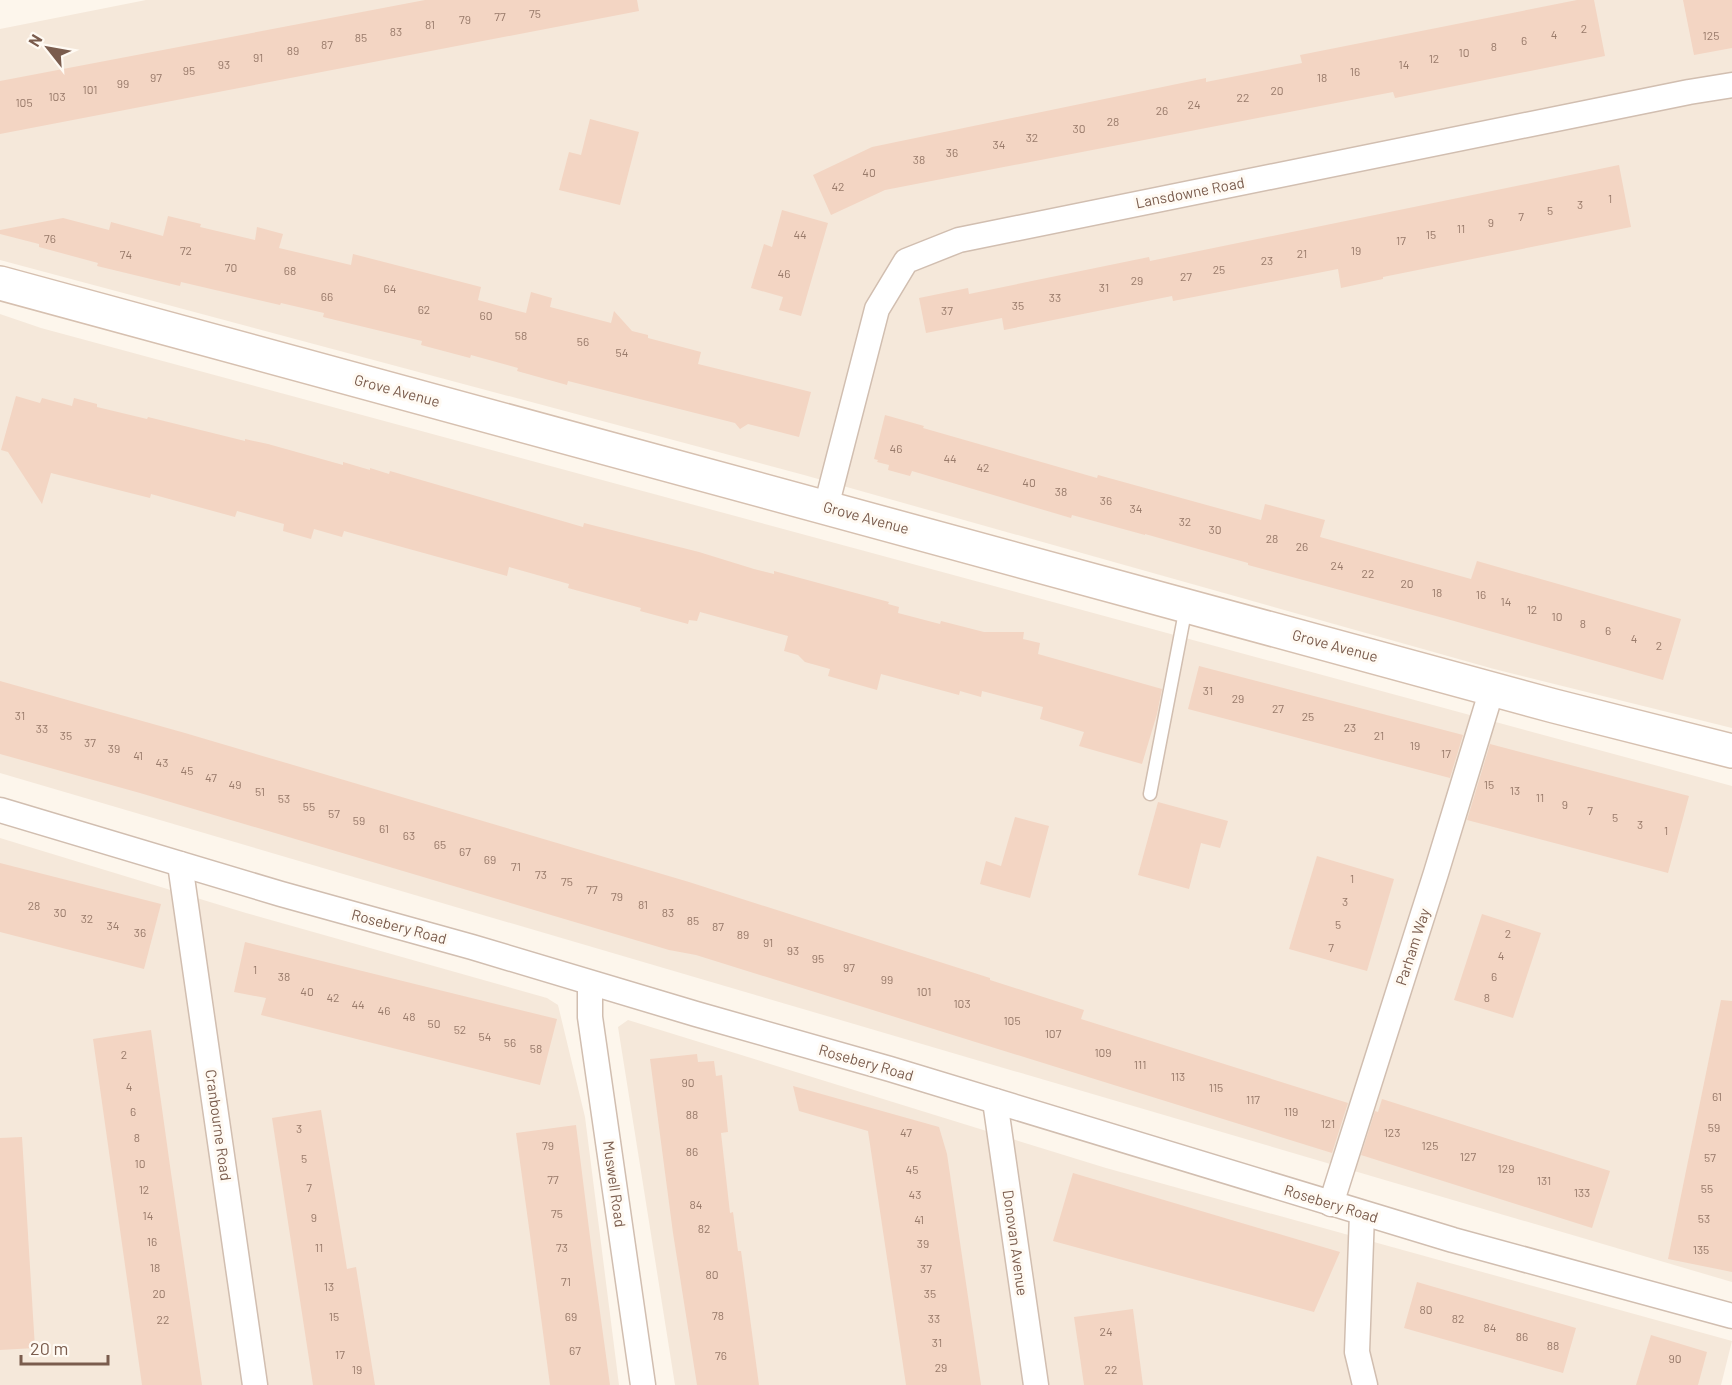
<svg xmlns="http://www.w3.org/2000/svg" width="1732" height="1385" font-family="Barlow,sans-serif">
<rect width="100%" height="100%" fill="#fdf6ec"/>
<g fill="#f5e8da">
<polygon points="146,0 1732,0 1732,728 1494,669 804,475 0,260 0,29"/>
<polygon points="0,314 41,328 1732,786 1732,1282 0,773"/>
<polygon points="0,838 246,913 547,998 558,1005 585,1117 619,1385 0,1385"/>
<polygon points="628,1020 1106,1168 1732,1341 1721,1385 675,1385 618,1027"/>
</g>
<g fill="#f3d5c3">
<polygon points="425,0 637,0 639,11 0,134 0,81"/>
<polygon points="1577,0 1594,0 1605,56 1395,98 1393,92 885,190 831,215 813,175 872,147 1206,78 1206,82 1302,63 1300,55"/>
<polygon points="1683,0 1732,0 1732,48 1694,55"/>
<polygon points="590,119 639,132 620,205 559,190 569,152 581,155"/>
<polygon points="1619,165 1631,227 1383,277 1383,279 1341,288 1338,269 1173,301 1172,296 1004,330 1002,318 926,333 919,298 968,288 969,294 1149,257 1150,261"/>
<polygon points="782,210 828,223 801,316 779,310 783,297 751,288 764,244 772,247"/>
<polygon points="168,216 201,224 200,227 255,240 257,227 283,234 279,248 351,265 353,254 481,287 478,300 526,313 531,292 552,298 550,307 611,323 614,311 632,331 648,335 648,338 701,352 698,364 811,392 799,437 748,424 740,429 735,423 568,381 567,385 517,371 518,368 471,355 470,358 421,345 422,341 323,317 324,313 281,303 280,305 181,282 180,286 126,273 97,266 98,263 39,247 39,244 0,234 0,230 63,218 109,230 111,222 163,236"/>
<polygon points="16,396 40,403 42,398 72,406 74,398 97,404 97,407 147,419 148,417 245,441 245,439 268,444 343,465 343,462 370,470 370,468 389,474 390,471 583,527 584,523 699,552 754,569 774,574 774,571 889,602 888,604 899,607 898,613 940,624 941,621 984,632 1024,632 1023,639 1040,643 1038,654 1162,689 1157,714 1142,764 1079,746 1084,732 1040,719 1043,707 982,691 981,697 960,691 959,695 881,674 877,690 828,676 830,669 805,662 798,655 784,651 788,636 700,612 697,621 689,620 688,624 640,611 641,608 568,588 569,584 509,567 507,576 344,531 342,537 314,529 311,539 283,531 284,524 237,511 235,517 151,494 150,498 51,473 42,504 8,452 1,450"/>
<polygon points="885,415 924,426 923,428 1097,478 1098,475 1261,520 1265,504 1325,520 1320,537 1471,579 1477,561 1681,619 1663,680 1447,619 1248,565 1248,563 1145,534 1145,535 1072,515 1071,518 912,471 910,476 888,470 889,465 877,462 878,460 874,459"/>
<polygon points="1199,666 1463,735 1450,778 1188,709"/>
<polygon points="0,681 185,733 689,882 990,978 990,980 1084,1010 1081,1019 1348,1103 1332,1153 696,955 669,950 140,793 0,754"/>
<polygon points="1490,744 1689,796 1668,873 1467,820"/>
<polygon points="1158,802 1228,821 1220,848 1201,843 1189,889 1138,875"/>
<polygon points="1015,817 1049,826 1030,898 980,884 986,861 1001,866"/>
<polygon points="1317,856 1394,879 1367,971 1289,949"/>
<polygon points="0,863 161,904 144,969 0,932"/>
<polygon points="1482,914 1541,933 1513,1018 1454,1000"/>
<polygon points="245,942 557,1019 540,1085 261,1015 266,998 234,992"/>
<polygon points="1721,1000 1732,1001 1732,1272 1668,1259"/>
<polygon points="151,1030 171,1173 202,1385 142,1385 93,1039"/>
<polygon points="697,1054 698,1062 714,1061 716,1076 722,1075 728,1132 721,1133 730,1213 733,1212 738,1251 741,1251 759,1385 697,1385 673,1233 650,1059"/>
<polygon points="793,1086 939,1127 947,1154 981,1385 906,1385 868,1131 799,1111"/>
<polygon points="1382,1099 1610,1171 1592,1228 1361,1155 1375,1111 1378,1112"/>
<polygon points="321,1110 347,1269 356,1267 375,1385 313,1385 272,1118"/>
<polygon points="576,1125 593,1261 610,1385 550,1385 530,1235 516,1133"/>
<polygon points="22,1137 35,1348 0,1350 0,1138"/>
<polygon points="1073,1173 1340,1252 1314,1312 1053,1241"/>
<polygon points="1417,1282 1576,1328 1563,1373 1404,1328"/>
<polygon points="1133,1309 1143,1385 1084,1385 1074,1317"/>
<polygon points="1651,1335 1707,1352 1698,1385 1636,1385"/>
</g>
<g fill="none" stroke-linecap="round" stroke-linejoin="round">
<g stroke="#d1beb0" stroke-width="15">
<polyline id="lane" points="1150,794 1186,607"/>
</g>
<g stroke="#d1beb0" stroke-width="27">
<g id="street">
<polyline points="826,507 877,309 906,261 959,240 1689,92 1732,85"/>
<polyline points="0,810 281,894 472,947 696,1014 890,1069 1453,1240 1732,1316"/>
<polyline points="180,864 255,1385"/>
<polyline points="590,983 590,1017 643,1385"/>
<polyline points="995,1101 1036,1385"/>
<polyline points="1331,1204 1436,873 1492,689"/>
<polyline points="1362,1214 1357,1352 1365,1385"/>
</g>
</g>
<g stroke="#d6c0b0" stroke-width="36">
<polyline id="secondary" points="0,283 1554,706 1732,751"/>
</g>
<use href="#lane" stroke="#fff" stroke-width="12"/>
<use href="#street" stroke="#fff" stroke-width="24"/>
<use href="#secondary" stroke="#fff" stroke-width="33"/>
</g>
<g text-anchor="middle" stroke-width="6" stroke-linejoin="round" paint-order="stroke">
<g font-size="12" fill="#987a6a">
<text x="535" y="18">75</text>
<text x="500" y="21">77</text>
<text x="465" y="24">79</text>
<text x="430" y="29">81</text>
<text x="1584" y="33">2</text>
<text x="396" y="36">83</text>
<text x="1554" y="39">4</text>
<text x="1711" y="40">125</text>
<text x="361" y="42">85</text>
<text x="1524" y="45">6</text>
<text x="327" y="49">87</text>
<text x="1494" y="51">8</text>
<text x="293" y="55">89</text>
<text x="1464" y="57">10</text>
<text x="258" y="62">91</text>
<text x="1434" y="63">12</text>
<text x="224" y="69">93</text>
<text x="1404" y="69">14</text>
<text x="189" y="75">95</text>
<text x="1355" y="76">16</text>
<text x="156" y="82">97</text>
<text x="1322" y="82">18</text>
<text x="123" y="88">99</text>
<text x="90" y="94">101</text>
<text x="1277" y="95">20</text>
<text x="57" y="101">103</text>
<text x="1243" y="102">22</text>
<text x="24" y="107">105</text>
<text x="1194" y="109">24</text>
<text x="1162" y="115">26</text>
<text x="1113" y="126">28</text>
<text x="1079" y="133">30</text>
<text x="1032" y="142">32</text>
<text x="999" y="149">34</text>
<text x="952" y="157">36</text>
<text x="919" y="164">38</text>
<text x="869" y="177">40</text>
<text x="838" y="191">42</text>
<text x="1610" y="203">1</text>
<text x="1580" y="209">3</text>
<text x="1550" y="215">5</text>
<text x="1521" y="221">7</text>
<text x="1491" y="227">9</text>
<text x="1461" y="233">11</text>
<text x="800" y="239">44</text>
<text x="1431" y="239">15</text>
<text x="50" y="243">76</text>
<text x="1401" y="245">17</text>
<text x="186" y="255">72</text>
<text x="1356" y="255">19</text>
<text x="1302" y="258">21</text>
<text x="126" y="259">74</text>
<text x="1267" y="265">23</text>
<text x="231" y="272">70</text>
<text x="1219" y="274">25</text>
<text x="290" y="275">68</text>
<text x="784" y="278">46</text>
<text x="1186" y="281">27</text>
<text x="1137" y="285">29</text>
<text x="1104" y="292">31</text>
<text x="390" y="293">64</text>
<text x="327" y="301">66</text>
<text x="1055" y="302">33</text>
<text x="1018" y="310">35</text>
<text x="424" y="314">62</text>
<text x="947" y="315">37</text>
<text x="486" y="320">60</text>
<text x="521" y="340">58</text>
<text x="583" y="346">56</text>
<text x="622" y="357">54</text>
<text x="896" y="453">46</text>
<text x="950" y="463">44</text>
<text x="983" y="472">42</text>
<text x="1029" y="487">40</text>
<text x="1061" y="496">38</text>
<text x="1106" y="505">36</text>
<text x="1136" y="513">34</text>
<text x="1185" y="526">32</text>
<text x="1215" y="534">30</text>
<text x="1272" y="543">28</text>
<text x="1302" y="551">26</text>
<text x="1337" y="570">24</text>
<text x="1368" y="578">22</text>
<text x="1407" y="588">20</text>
<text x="1437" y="597">18</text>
<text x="1481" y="599">16</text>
<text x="1506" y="606">14</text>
<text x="1532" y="614">12</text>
<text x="1557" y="621">10</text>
<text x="1583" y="628">8</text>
<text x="1608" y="635">6</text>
<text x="1634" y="643">4</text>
<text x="1659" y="650">2</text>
<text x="1208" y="695">31</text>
<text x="1238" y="703">29</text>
<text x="1278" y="713">27</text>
<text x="20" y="720">31</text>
<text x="1308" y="721">25</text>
<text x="1350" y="732">23</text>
<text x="42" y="733">33</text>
<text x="66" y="740">35</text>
<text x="1379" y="740">21</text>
<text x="90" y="747">37</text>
<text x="1415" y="750">19</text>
<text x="114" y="753">39</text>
<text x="1446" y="758">17</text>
<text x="138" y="760">41</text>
<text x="162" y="767">43</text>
<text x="187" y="775">45</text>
<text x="211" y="782">47</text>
<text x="235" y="789">49</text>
<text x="1489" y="789">15</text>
<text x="1515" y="795">13</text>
<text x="260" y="796">51</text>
<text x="1540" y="802">11</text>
<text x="284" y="803">53</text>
<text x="1565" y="809">9</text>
<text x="309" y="811">55</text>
<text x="1590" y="815">7</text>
<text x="334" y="818">57</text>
<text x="1615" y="822">5</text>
<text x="359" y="825">59</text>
<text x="1640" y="829">3</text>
<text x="384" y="833">61</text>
<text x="1666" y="835">1</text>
<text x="409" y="840">63</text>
<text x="440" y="849">65</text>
<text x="465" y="856">67</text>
<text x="490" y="864">69</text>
<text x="516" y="871">71</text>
<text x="541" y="879">73</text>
<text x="1352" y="883">1</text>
<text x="567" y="886">75</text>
<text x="592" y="894">77</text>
<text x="617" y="901">79</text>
<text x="1345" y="906">3</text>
<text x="643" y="909">81</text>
<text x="34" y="910">28</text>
<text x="60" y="917">30</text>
<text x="668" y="917">83</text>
<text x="87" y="923">32</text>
<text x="693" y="925">85</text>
<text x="1338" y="929">5</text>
<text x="113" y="930">34</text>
<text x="718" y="931">87</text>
<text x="140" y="937">36</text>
<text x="1508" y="938">2</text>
<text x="743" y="939">89</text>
<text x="768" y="947">91</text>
<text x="1331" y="952">7</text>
<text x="793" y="955">93</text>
<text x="1501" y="960">4</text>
<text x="818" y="963">95</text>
<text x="849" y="972">97</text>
<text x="255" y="974">1</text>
<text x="284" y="981">38</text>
<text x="1494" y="981">6</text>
<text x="887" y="984">99</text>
<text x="307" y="996">40</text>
<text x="924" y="996">101</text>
<text x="333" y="1002">42</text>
<text x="1487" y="1002">8</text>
<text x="962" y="1008">103</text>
<text x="358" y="1009">44</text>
<text x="384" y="1015">46</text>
<text x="409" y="1021">48</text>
<text x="1012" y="1025">105</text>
<text x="434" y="1028">50</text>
<text x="460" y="1034">52</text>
<text x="1053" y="1038">107</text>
<text x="485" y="1041">54</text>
<text x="510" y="1047">56</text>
<text x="536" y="1053">58</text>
<text x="1103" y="1057">109</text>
<text x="124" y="1059">2</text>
<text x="1140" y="1069">111</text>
<text x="1178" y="1081">113</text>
<text x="688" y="1087">90</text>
<text x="129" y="1091">4</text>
<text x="1216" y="1092">115</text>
<text x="1717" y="1101">61</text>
<text x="1253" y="1104">117</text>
<text x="133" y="1116">6</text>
<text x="1291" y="1116">119</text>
<text x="692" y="1119">88</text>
<text x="1328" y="1128">121</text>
<text x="1714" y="1132">59</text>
<text x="299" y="1133">3</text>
<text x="906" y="1137">47</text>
<text x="1392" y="1137">123</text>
<text x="137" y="1142">8</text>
<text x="548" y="1150">79</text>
<text x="1430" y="1150">125</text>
<text x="692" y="1156">86</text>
<text x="1468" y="1161">127</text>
<text x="1710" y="1162">57</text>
<text x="304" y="1163">5</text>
<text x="140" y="1168">10</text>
<text x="1506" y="1173">129</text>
<text x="912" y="1174">45</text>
<text x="553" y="1184">77</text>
<text x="1544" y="1185">131</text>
<text x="309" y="1192">7</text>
<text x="1707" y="1193">55</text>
<text x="144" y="1194">12</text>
<text x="1582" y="1197">133</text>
<text x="915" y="1199">43</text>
<text x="696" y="1209">84</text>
<text x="557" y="1218">75</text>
<text x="148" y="1220">14</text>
<text x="314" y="1222">9</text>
<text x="1704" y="1223">53</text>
<text x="919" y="1224">41</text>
<text x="704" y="1233">82</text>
<text x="152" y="1246">16</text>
<text x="923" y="1248">39</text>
<text x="319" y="1252">11</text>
<text x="562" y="1252">73</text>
<text x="1701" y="1254">135</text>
<text x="155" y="1272">18</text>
<text x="926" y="1273">37</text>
<text x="712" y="1279">80</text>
<text x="566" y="1286">71</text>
<text x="329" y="1291">13</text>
<text x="159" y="1298">20</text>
<text x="930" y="1298">35</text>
<text x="1426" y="1314">80</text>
<text x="718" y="1320">78</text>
<text x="334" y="1321">15</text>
<text x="571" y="1321">69</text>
<text x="934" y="1323">33</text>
<text x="1458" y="1323">82</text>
<text x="163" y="1324">22</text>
<text x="1490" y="1332">84</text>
<text x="1106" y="1336">24</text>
<text x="1522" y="1341">86</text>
<text x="937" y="1347">31</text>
<text x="1553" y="1350">88</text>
<text x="575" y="1355">67</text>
<text x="340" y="1359">17</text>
<text x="721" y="1360">76</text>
<text x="1675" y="1363">90</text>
<text x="941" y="1372">29</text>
<text x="357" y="1374">19</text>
<text x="1111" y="1374">22</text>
</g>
<g font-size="15" fill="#7a5c4d" stroke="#fffaf3">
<text transform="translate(1190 193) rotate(-11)" y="5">Lansdowne Road</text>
<text transform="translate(397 391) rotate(15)" y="5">Grove Avenue</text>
<text transform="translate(866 518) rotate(15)" y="5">Grove Avenue</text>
<text transform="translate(1335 646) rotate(15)" y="5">Grove Avenue</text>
<text transform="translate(399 927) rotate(15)" y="5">Rosebery Road</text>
<text transform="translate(1413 947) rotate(-72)" y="5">Parham Way</text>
<text transform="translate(866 1063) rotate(16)" y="5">Rosebery Road</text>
<text transform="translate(218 1125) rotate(82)" y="5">Cranbourne Road</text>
<text transform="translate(614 1184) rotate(82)" y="5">Muswell Road</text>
<text transform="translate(1331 1204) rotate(17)" y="5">Rosebery Road</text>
<text transform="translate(1015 1243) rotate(82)" y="5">Donovan Avenue</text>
</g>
</g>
<g transform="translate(48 48) rotate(301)" stroke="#fffaf3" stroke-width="4.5" paint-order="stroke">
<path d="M0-4.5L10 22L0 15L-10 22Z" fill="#7a5c4d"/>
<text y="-9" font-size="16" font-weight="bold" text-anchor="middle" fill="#7a5c4d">N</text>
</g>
<path d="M21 1355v9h87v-9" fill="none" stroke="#7a5c4d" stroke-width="3"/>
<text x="30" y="1355" font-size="18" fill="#7a5c4d" stroke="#fffaf3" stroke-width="4.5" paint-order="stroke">20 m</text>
</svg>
